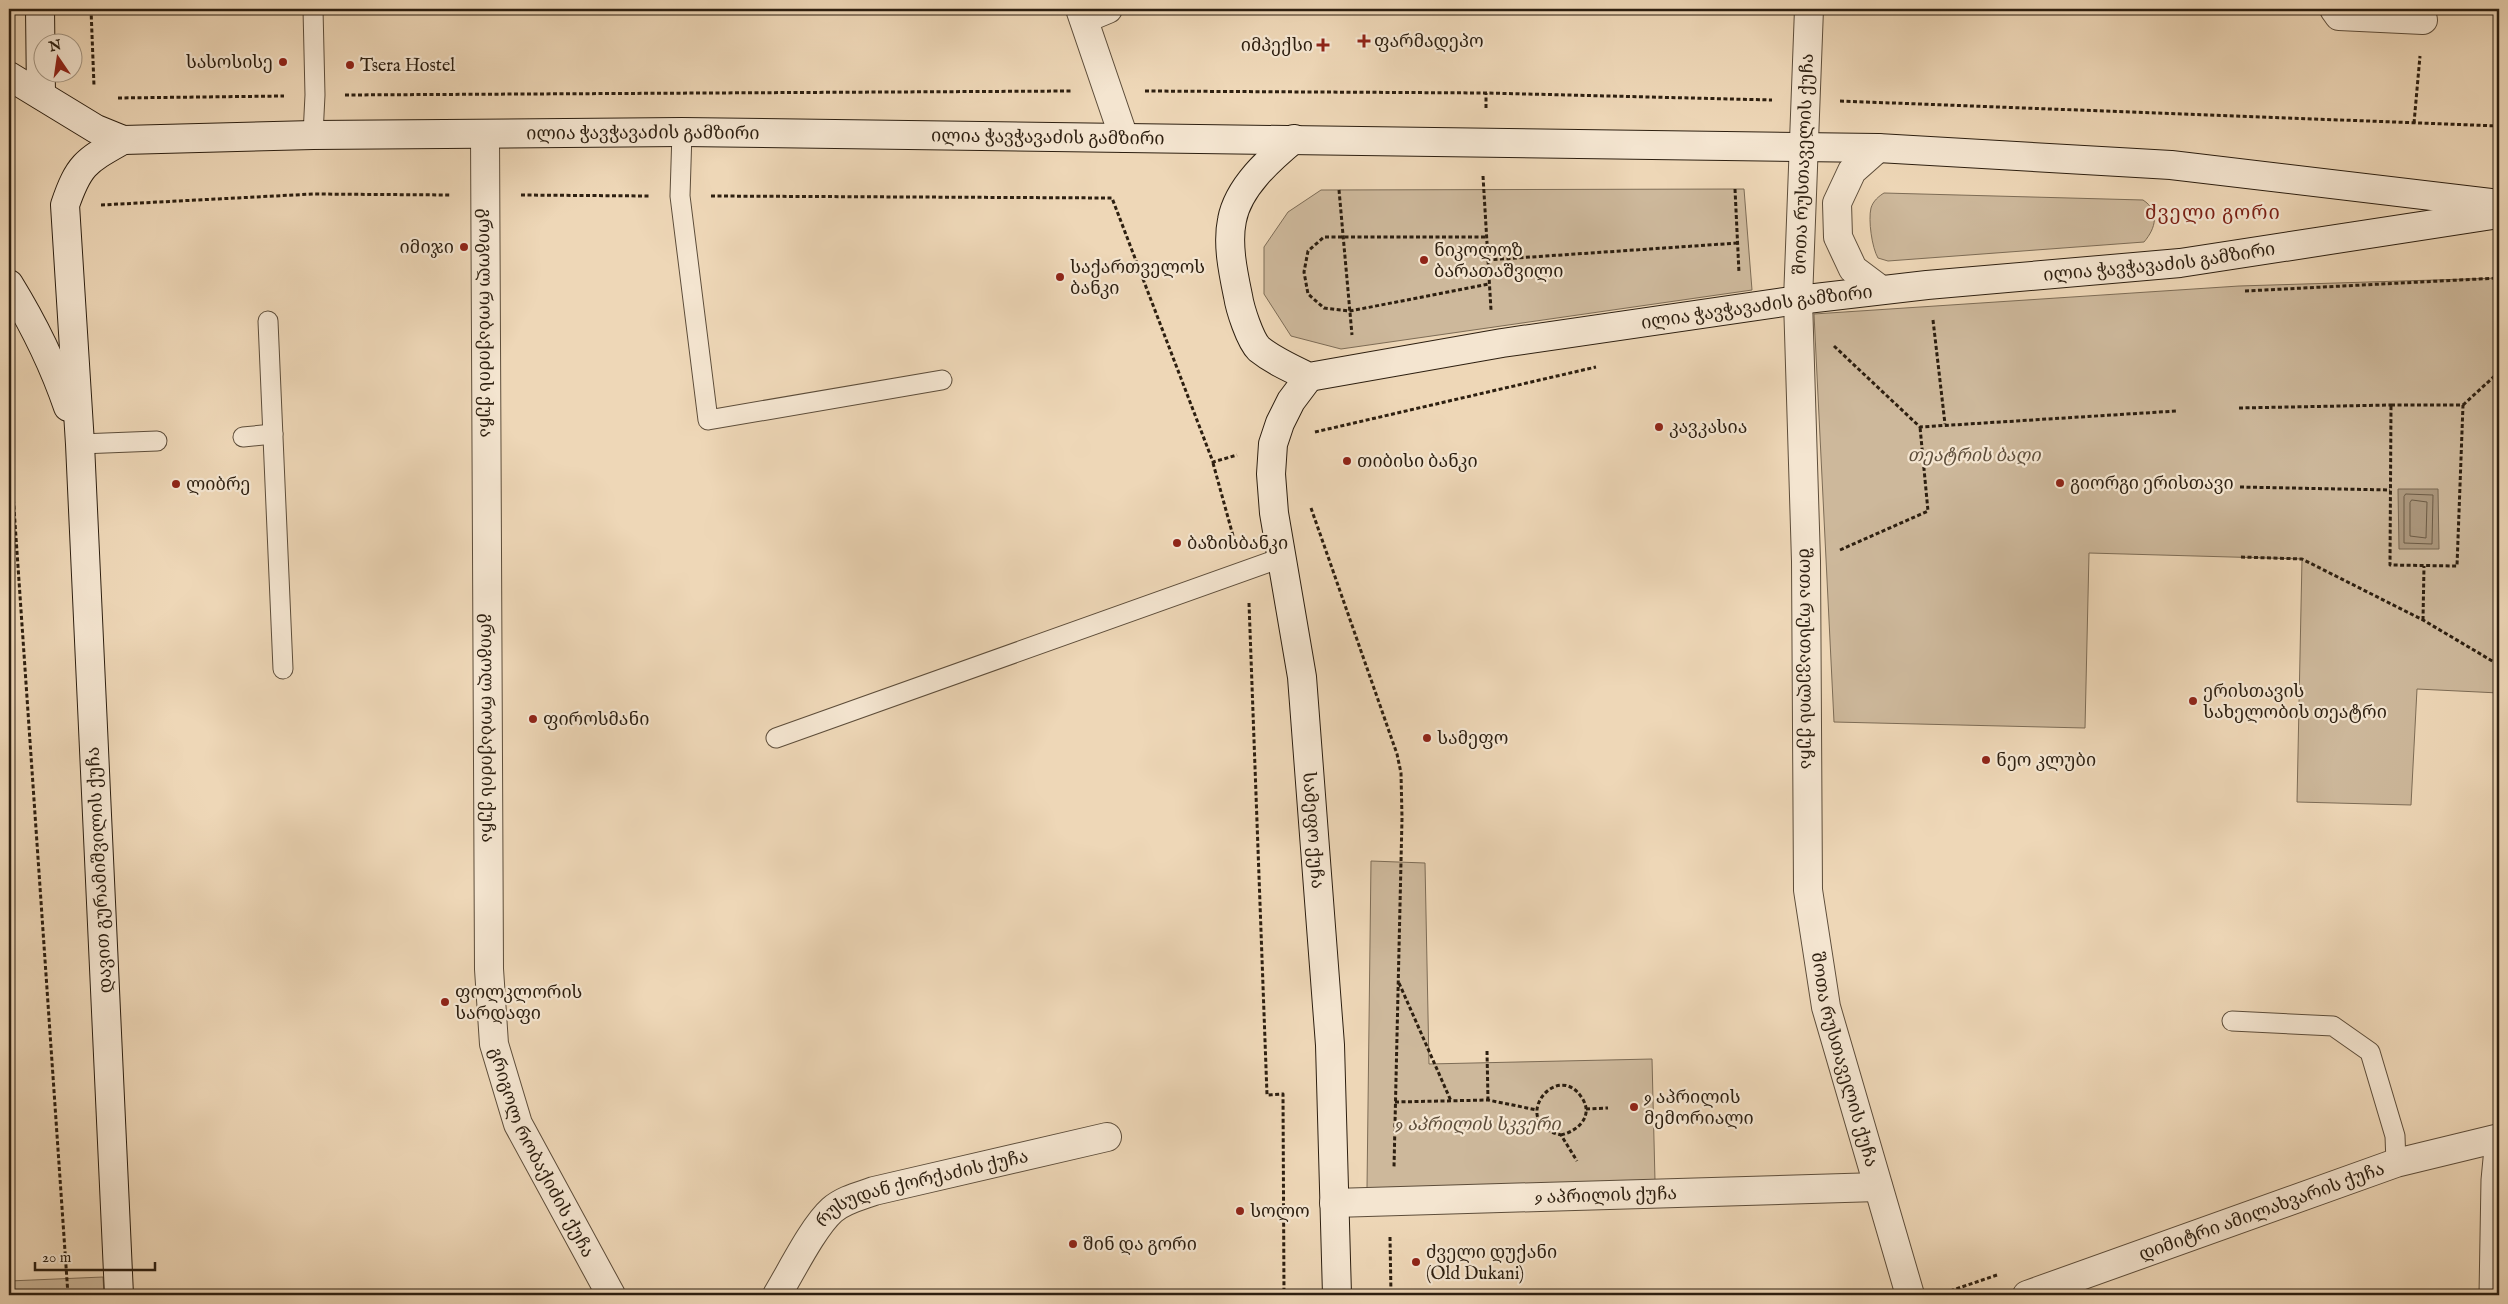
<svg xmlns="http://www.w3.org/2000/svg" width="2508" height="1304" font-family="'IM FELL English','Noto Serif Georgian',serif">
<rect width="100%" height="100%" fill="#eed7b7"/>
<filter id="stains"><feTurbulence type="fractalNoise" baseFrequency=".004" numOctaves="4"/><feColorMatrix values="0 0 0 0 .2 0 0 0 0 .09 0 0 0 0 .02 0 0 0 .5 -.17"/></filter>
<radialGradient id="worn" r=".72"><stop offset=".6" stop-color="#630" stop-opacity="0"/><stop offset="1" stop-color="#630" stop-opacity=".3"/></radialGradient>
<g fill="#cdb89b" stroke="#7d6c56">
<polygon points="1744,189 1752,290 1341,349 1291,336 1264,294 1264,247 1288,212 1321,190"/>
<path d="M 1884,193 L 2143,200 C 2160,211 2156,228 2144,242 L 1888,261 L 1878,258 C 1872,248 1868,220 1871,208 C 1873,201 1879,196 1884,193 Z"/>
<polygon points="2499,278 2499,693 2417,689 2411,805 2297,802 2302,559 2089,553 2085,728 1834,722 1814,314 2239,286"/>
<polygon points="1371,861 1425,863 1429,1064 1652,1059 1655,1181 1367,1188"/>
<polygon points="103,1277 104,1295 9,1295 9,1281"/>
</g>
<polygon fill="#ac987e" stroke="#796852" points="2398,489 2438,489 2439,549 2399,549"/>
<g fill="none" stroke-linecap="round" stroke-linejoin="round">
<g stroke="#6c5c47" stroke-width="1">
<polygon points="2406,494 2433,495 2432,544 2404,543 2404,497"/>
<polygon points="2412,500 2427,502 2426,538 2410,536 2410,503"/>
</g>
<g stroke="#5d4d3a" stroke-width="21">
<g id="lane">
<polyline points="682,132 680,196 708,420 942,380"/>
<polyline points="313,135 315,95 313,9"/>
<polyline points="268,321 283,669"/>
<polyline points="243,437 273,434"/>
<polyline points="80,444 157,441"/>
<polyline points="776,738 1281,558"/>
<polyline points="2232,1021 2333,1026 2370,1052 2395,1136 2396,1163"/>
<polyline points="2489,1295 2491,1180 2495,1138"/>
</g>
</g>
<g stroke="#5d4d3a" stroke-width="30">
<g id="street">
<polyline points="1080,9 1124,138"/>
<path id="s1" d="M 1809,9 L 1798,300 L 1806,561 L 1808,890 L 1826,1007 L 1910,1295"/>
<polyline points="2334,9 2339,16 2423,20"/>
<polyline points="1084,19 1108,9"/>
<path id="s2" d="M 485,134 L 489,969 L 494,1044 L 518,1124 L 611,1295"/>
<polyline points="1878,148 1852,171 1837,203 1838,237 1853,269 1881,290"/>
<path id="s3" d="M 1334,1203 L 1878,1187"/>
<path id="s4" d="M 777,1295 C 791,1272 813,1227 832,1210 C 843,1200 860,1196 874,1191 L 1107,1137"/>
<path id="s5" d="M 2027,1295 L 2396,1163 L 2499,1138"/>
</g>
</g>
<g stroke="#2d1f10" stroke-width="30">
<g id="secondary">
<polyline points="40,9 41,95"/>
<path id="s6" d="M 9,76 L 96,129 L 123,140 L 313,135 L 682,132 L 1878,148 L 2171,165 L 2499,204"/>
<path id="s7" d="M 1294,139 C 1270,159 1238,187 1232,220 C 1227,244 1233,272 1238,296 C 1240,309 1250,340 1259,349 C 1274,361 1292,369 1309,377 L 1502,343 L 1798,300 L 1927,285 L 2180,263 L 2499,214"/>
<path d="M 9,284 C 33,323 53,363 68,407"/>
<path id="s8" d="M 1309,377 L 1291,401 L 1280,423 L 1273,444 L 1271,474 L 1274,513 L 1302,677 L 1330,1045 L 1337,1295"/>
<path d="M 119,1295 L 80,444 L 65,205 C 79,164 86,161 123,140"/>
</g>
</g>
<g stroke="#2d1f10" stroke-width="3" stroke-dasharray="4 2.5" stroke-linecap="butt">
<polyline points="91,9 94,86"/>
<polyline points="1145,91 1486,93 1772,100"/>
<polyline points="345,95 1072,91"/>
<polyline points="118,98 284,96"/>
<polyline points="1840,101 2499,126"/>
<polyline points="1486,108 1486,93"/>
<polyline points="2414,123 2420,56"/>
<polyline points="1483,176 1491,310"/>
<polyline points="1735,189 1739,273"/>
<polyline points="1339,190 1352,335"/>
<polyline points="521,195 650,196"/>
<polyline points="711,196 1112,198 1213,462 1237,455"/>
<polyline points="101,205 313,194 450,195"/>
<polyline points="1485,237 1324,237 1308,251 1304,272 1308,294 1324,308 1350,311 1489,284"/>
<polyline points="1487,260 1738,243"/>
<polyline points="2245,291 2499,278"/>
<polyline points="1933,320 1945,424"/>
<polyline points="1834,346 1920,427 2176,411"/>
<polygon points="2391,405 2463,405 2457,566 2390,565"/>
<polyline points="2463,405 2499,372"/>
<polyline points="2239,408 2391,405"/>
<polyline points="1315,432 1596,367"/>
<polyline points="1213,463 1235,543"/>
<polyline points="9,467 12,479 68,1295"/>
<polyline points="2240,487 2390,490"/>
<polyline points="1311,508 1397,754 1401,773 1402,818 1394,1167"/>
<polyline points="1840,550 1928,511 1920,427"/>
<polyline points="2241,557 2302,559 2423,620 2499,665"/>
<polyline points="1249,603 1267,1095 1283,1094 1284,1295"/>
<polyline points="2423,620 2424,566"/>
<polyline points="1399,983 1451,1101"/>
<polyline points="1487,1051 1488,1100"/>
<polyline points="1395,1102 1488,1100 1537,1110"/>
<polyline points="1586,1109 1608,1108"/>
<path d="M 1561,1135 C 1578,1131 1594,1116 1582,1098 C 1557,1058 1507,1123 1561,1135 L 1577,1161"/>
<polyline points="1390,1237 1391,1295"/>
<polyline points="1944,1293 1997,1275"/>
</g>
<use href="#lane" stroke="#f4e5d0" stroke-width="19"/>
<use href="#street" stroke="#f4e5d0" stroke-width="28"/>
<use href="#secondary" stroke="#f4e5d0" stroke-width="28"/>
</g>
<g fill="#8f2418" stroke="#f4e5d0" stroke-width="2">
<path d="M1361.5 33.5h5v5h5v5h-5v5h-5v-5h-5v-5h5z"/>
<path d="M1320.5 37.5h5v5h5v5h-5v5h-5v-5h-5v-5h5z"/>
<circle cx="283" cy="62" r="5"/>
<circle cx="350" cy="65" r="5"/>
<circle cx="464" cy="247" r="5"/>
<circle cx="1424" cy="260" r="5"/>
<circle cx="1060" cy="277" r="5"/>
<circle cx="1659" cy="427" r="5"/>
<circle cx="1347" cy="461" r="5"/>
<circle cx="2060" cy="483" r="5"/>
<circle cx="176" cy="484" r="5"/>
<circle cx="1177" cy="543" r="5"/>
<circle cx="2193" cy="701" r="5"/>
<circle cx="533" cy="719" r="5"/>
<circle cx="1427" cy="738" r="5"/>
<circle cx="1986" cy="760" r="5"/>
<circle cx="445" cy="1002" r="5"/>
<circle cx="1634" cy="1107" r="5"/>
<circle cx="1240" cy="1211" r="5"/>
<circle cx="1073" cy="1244" r="5"/>
<circle cx="1416" cy="1262" r="5"/>
</g>
<g text-anchor="middle" stroke-width="4.5" stroke-linejoin="round" paint-order="stroke">
<g font-size="18" fill="#2d1f10" stroke="#f4e5d0" text-anchor="start">
<text x="1374" y="47">ფარმადეპო</text>
<text x="1313" y="51" text-anchor="end">იმპექსი</text>
<text x="273" y="68" text-anchor="end">სასოსისე</text>
<text x="360" y="71">Tsera Hostel</text>
<text x="454" y="253" text-anchor="end">იმიჯი</text>
<text x="1434" y="256">ნიკოლოზ<tspan x="1434" dy="21">ბარათაშვილი</tspan></text>
<text x="1070" y="273">საქართველოს<tspan x="1070" dy="21">ბანკი</tspan></text>
<text x="1669" y="433">კავკასია</text>
<text x="1357" y="467">თიბისი ბანკი</text>
<text x="2070" y="489">გიორგი ერისთავი</text>
<text x="186" y="490">ლიბრე</text>
<text x="1187" y="549">ბაზისბანკი</text>
<text x="2203" y="697">ერისთავის<tspan x="2203" dy="21">სახელობის თეატრი</tspan></text>
<text x="543" y="725">ფიროსმანი</text>
<text x="1437" y="744">სამეფო</text>
<text x="1996" y="766">ნეო კლუბი</text>
<text x="455" y="998">ფოლკლორის<tspan x="455" dy="21">სარდაფი</tspan></text>
<text x="1644" y="1103">9 აპრილის<tspan x="1644" dy="21">მემორიალი</tspan></text>
<text x="1250" y="1217">სოლო</text>
<text x="1083" y="1250">შინ და გორი</text>
<text x="1426" y="1258">ძველი დუქანი<tspan x="1426" dy="21">(Old Dukani)</tspan></text>
</g>
<g font-size="18" fill="#2d1f10" stroke="#f4e5d0">
<text dy="6" stroke="none"><textPath href="#s6" startOffset="651">ილია ჭავჭავაძის გამზირი</textPath></text>
<text dy="6" stroke="none"><textPath href="#s6" startOffset="1056">ილია ჭავჭავაძის გამზირი</textPath></text>
<text transform="translate(1803 164) rotate(-88)" y="6">შოთა რუსთაველის ქუჩა</text>
<text dy="6" stroke="none"><textPath href="#s7" startOffset="1154">ილია ჭავჭავაძის გამზირი</textPath></text>
<text dy="6" stroke="none"><textPath href="#s7" startOffset="749">ილია ჭავჭავაძის გამზირი</textPath></text>
<text dy="6" stroke="none"><textPath href="#s2" startOffset="189">გრიგოლ რობაქიძის ქუჩა</textPath></text>
<text dy="6" stroke="none"><textPath href="#s1" startOffset="650">შოთა რუსთაველის ქუჩა</textPath></text>
<text dy="6" stroke="none"><textPath href="#s2" startOffset="594">გრიგოლ რობაქიძის ქუჩა</textPath></text>
<text dy="6" stroke="none"><textPath href="#s8" startOffset="466">სამეფო ქუჩა</textPath></text>
<text transform="translate(99 870) rotate(-93)" y="6">დავით გურამიშვილის ქუჩა</text>
<text dy="6" stroke="none"><textPath href="#s1" startOffset="1055">შოთა რუსთაველის ქუჩა</textPath></text>
<text dy="6" stroke="none"><textPath href="#s2" startOffset="1029">გრიგოლ რობაქიძის ქუჩა</textPath></text>
<text dy="6" stroke="none"><textPath href="#s4" startOffset="194">რუსუდან ქორქაძის ქუჩა</textPath></text>
<text dy="6" stroke="none"><textPath href="#s3" startOffset="272">9 აპრილის ქუჩა</textPath></text>
<text dy="6" stroke="none"><textPath href="#s5" startOffset="249">დიმიტრი ამილახვარის ქუჩა</textPath></text>
</g>
<g font-size="18" font-style="italic" fill="#5d4d3a" stroke="#f4e5d0">
<text x="1974" y="461">თეატრის ბაღი</text>
<text x="1478" y="1130">9 აპრილის სკვერი</text>
</g>
<g font-size="20" letter-spacing="1" fill="#7a1f14" stroke="#f4e5d0">
<text x="2213" y="219">ძველი გორი</text>
</g>
</g>
<rect width="2508" height="1304" fill="none" stroke="#eed7b7" stroke-width="30"/>
<rect x="10" y="10" width="2488" height="1284" fill="none" stroke="#2d1f10" stroke-width="2.5"/>
<rect x="15" y="15" width="2478" height="1274" fill="none" stroke="#2d1f10"/>
<g transform="translate(58 58) rotate(347)"><circle r="24" fill="#f4e5d0" stroke="#a49683"/>
<path d="M0-4L9 19L0 12L-9 19Z" fill="#8f2418"/>
<text y="-8" font-size="14" font-weight="bold" text-anchor="middle" fill="#2d1f10">N</text>
</g>
<path d="M35 1262v8h120v-8" fill="none" stroke="#2d1f10" stroke-width="2.5"/>
<text x="42" y="1262" font-size="15" fill="#2d1f10" stroke="#f4e5d0" stroke-width="4" paint-order="stroke">20 m</text>
<rect width="100%" height="100%" filter="url(#stains)"/>
<rect width="100%" height="100%" fill="url(#worn)"/>
</svg>
